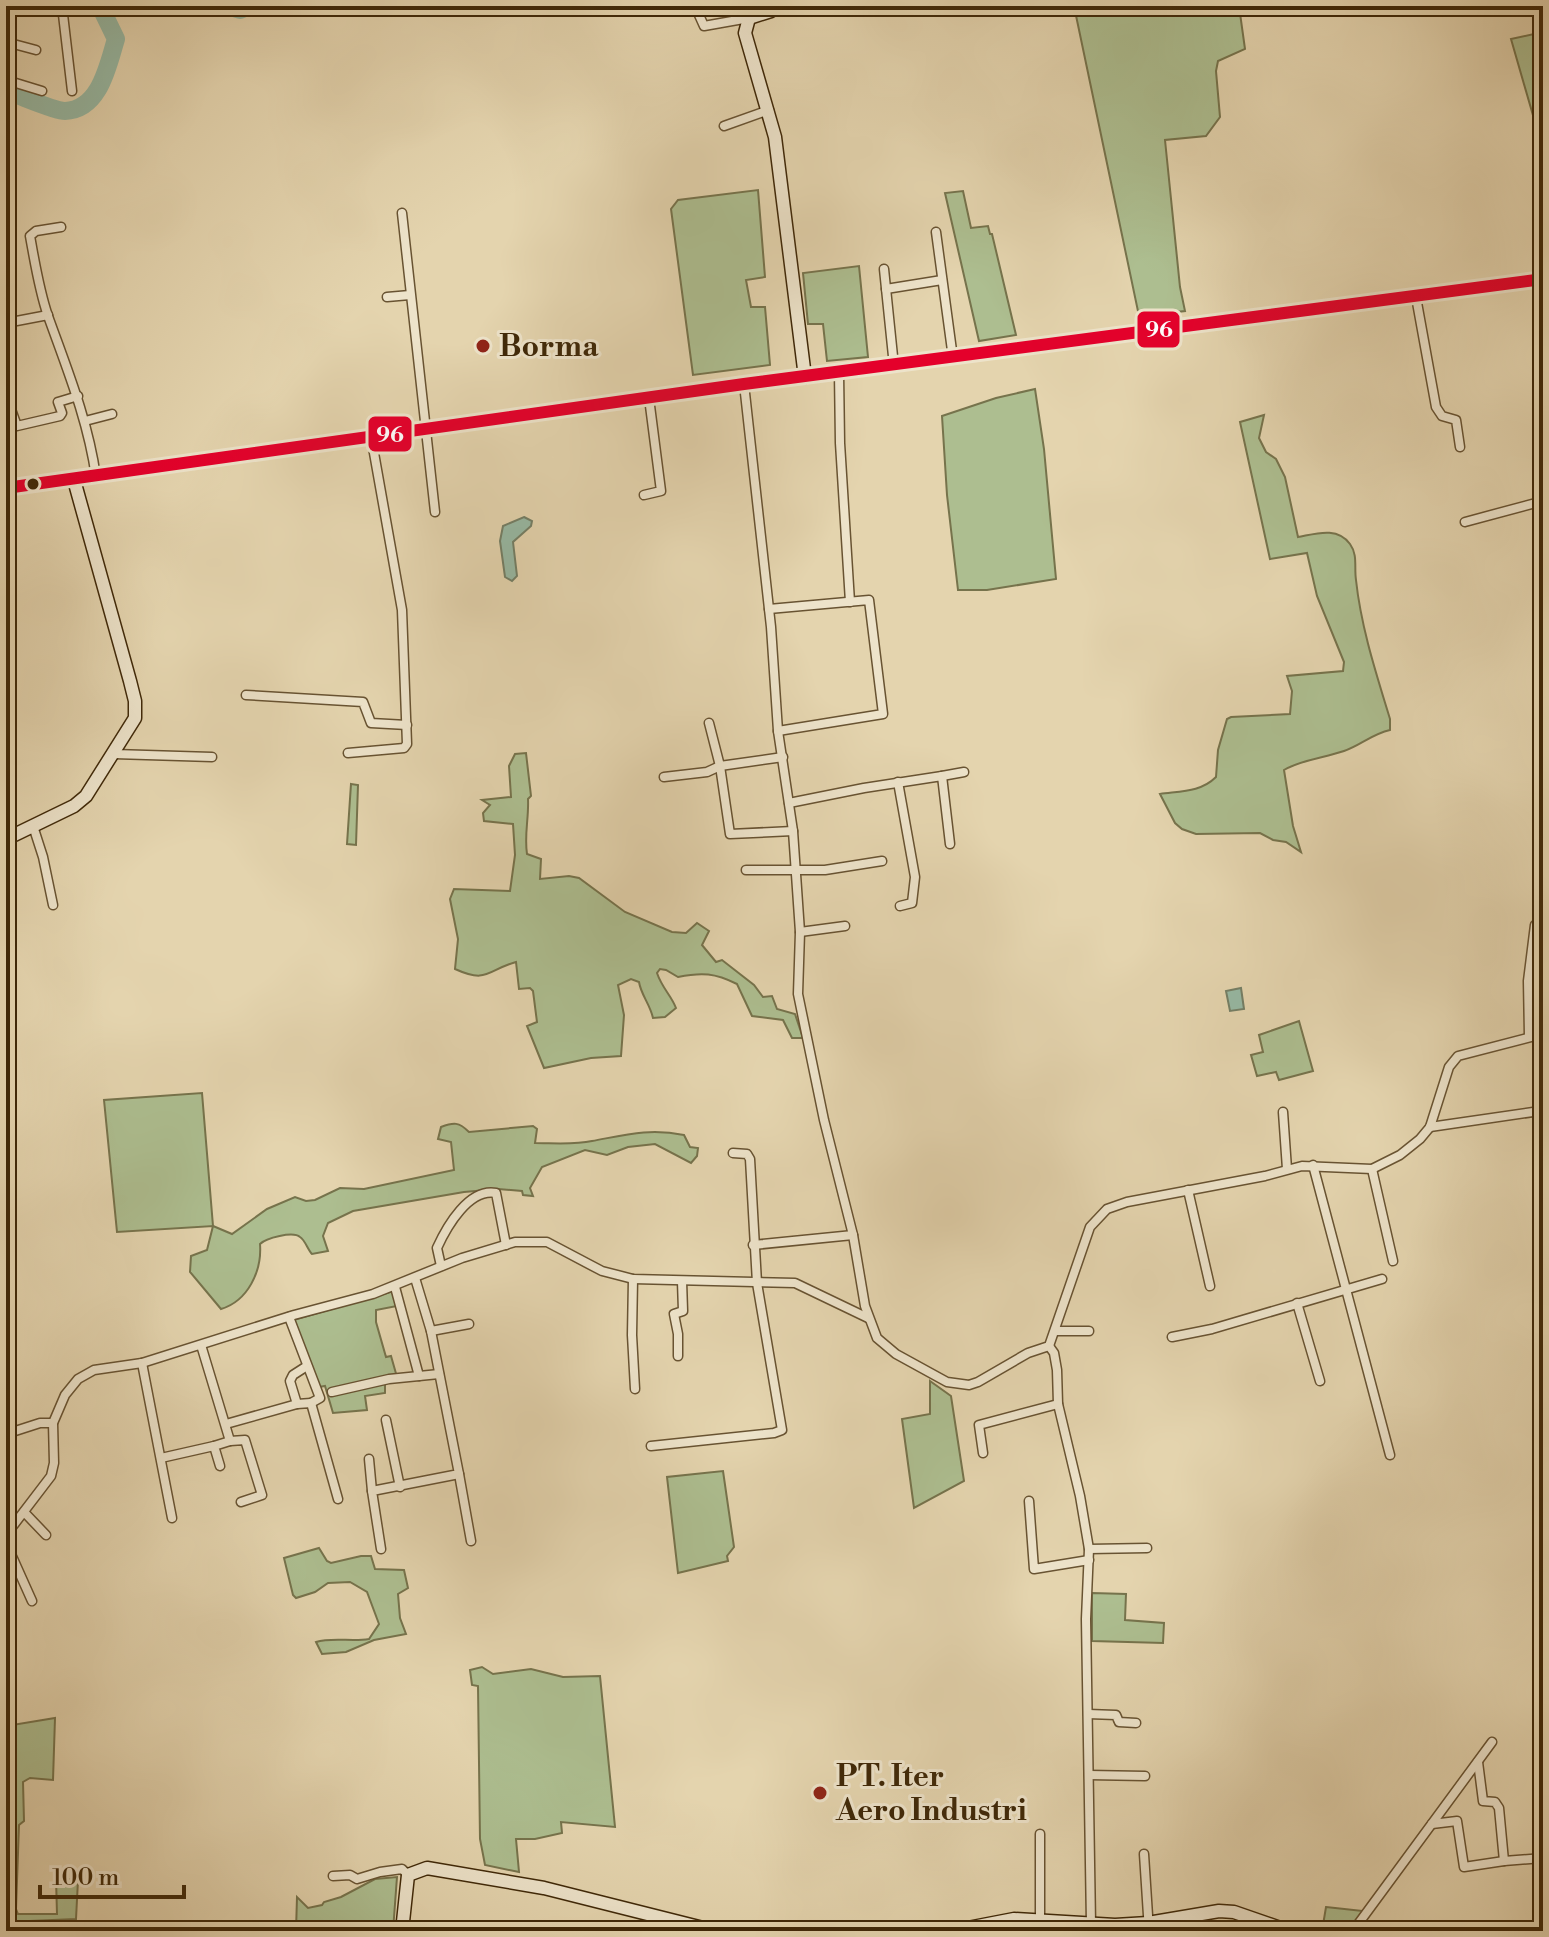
<svg xmlns="http://www.w3.org/2000/svg" width="1549" height="1937" font-family="'Libre Bodoni',serif">
<rect width="100%" height="100%" fill="#e4d4ae"/>
<filter id="stains"><feTurbulence type="fractalNoise" baseFrequency=".0025" numOctaves="4"/><feColorMatrix values="0 0 0 0 .2 0 0 0 0 .09 0 0 0 0 .02 0 0 0 .5 -.17"/></filter>
<radialGradient id="worn" r=".72"><stop offset=".6" stop-color="#630" stop-opacity="0"/><stop offset="1" stop-color="#630" stop-opacity=".3"/></radialGradient>
<g fill="#adbe90" stroke="#76734c" stroke-width="2">
<polygon points="1074,6 1239,6 1245,49 1218,61 1216,71 1220,117 1206,136 1165,140 1180,287 1185,311 1139,316"/>
<polygon points="1543,32 1543,150 1511,39"/>
<polygon points="758,190 765,277 746,280 751,307 765,307 770,365 693,375 671,209 678,200"/>
<polygon points="963,191 971,228 988,226 990,234 992,234 1016,335 979,341 945,193"/>
<polygon points="859,266 868,357 827,361 823,324 808,324 803,273"/>
<polygon points="1035,389 1044,449 1056,579 987,590 958,590 947,495 942,416 996,398"/>
<path d="M 1264,415 L 1259,438 L 1266,452 L 1276,459 L 1285,477 L 1298,537 C 1315,534 1337,526 1350,544 C 1358,555 1354,567 1356,580 C 1361,627 1376,673 1390,719 L 1390,730 C 1372,734 1361,745 1344,751 C 1324,758 1303,759 1284,770 L 1293,826 L 1301,852 L 1286,842 L 1273,840 L 1260,833 L 1196,834 L 1182,829 L 1175,823 L 1160,794 C 1181,791 1201,792 1216,777 L 1218,750 L 1227,719 L 1231,717 L 1290,714 L 1292,691 L 1287,676 L 1343,671 L 1344,662 L 1317,596 L 1307,553 L 1270,559 L 1240,422 Z"/>
<path d="M 526,753 L 531,796 L 528,799 C 529,818 524,835 527,854 L 541,859 L 540,879 L 569,876 L 579,878 L 625,912 L 672,932 L 686,933 L 697,923 L 709,931 L 702,945 L 716,962 L 722,960 L 754,985 L 763,997 L 772,996 L 777,1009 L 795,1014 L 803,1038 L 792,1038 L 783,1020 L 752,1016 L 737,984 C 715,973 702,972 678,977 L 666,970 L 660,969 L 657,973 C 662,988 671,995 676,1008 L 665,1017 L 653,1018 C 650,1004 641,995 639,982 L 631,979 L 618,985 L 624,1015 L 621,1056 L 591,1058 L 544,1068 L 527,1026 L 537,1022 L 533,991 L 530,988 L 519,989 L 516,962 C 487,970 488,984 455,969 L 458,939 L 450,899 L 454,889 L 510,891 L 515,855 L 513,824 L 484,821 L 483,813 L 490,805 L 482,800 L 511,797 L 509,766 L 515,754 Z"/>
<polygon points="351,784 358,785 356,845 347,844"/>
<polygon points="1299,1021 1313,1071 1279,1080 1276,1072 1257,1076 1251,1055 1263,1052 1259,1035"/>
<path d="M 202,1093 L 213,1226 L 232,1234 L 267,1209 L 295,1197 L 306,1201 L 315,1200 L 340,1188 L 364,1189 L 454,1170 L 451,1142 L 438,1139 L 441,1127 C 454,1122 459,1122 469,1132 L 533,1126 L 537,1129 L 535,1143 C 553,1143 574,1145 592,1141 C 625,1135 649,1128 684,1135 L 690,1147 L 698,1148 L 697,1156 L 691,1163 L 655,1144 L 628,1147 L 607,1155 L 585,1150 L 542,1167 L 530,1188 L 533,1196 L 523,1195 L 522,1191 L 498,1189 L 464,1192 L 353,1211 L 328,1223 L 323,1236 L 328,1251 L 312,1254 C 308,1250 305,1240 300,1237 C 293,1231 266,1238 260,1244 C 262,1271 248,1301 221,1309 L 190,1272 L 191,1256 L 207,1250 L 213,1226 L 117,1232 L 104,1100 Z"/>
<polygon points="394,1291 397,1306 376,1310 376,1322 386,1357 391,1356 397,1377 385,1378 385,1393 365,1396 367,1410 333,1413 325,1386 313,1388 290,1321"/>
<polygon points="930,1381 951,1396 964,1481 914,1508 902,1419 930,1414"/>
<polygon points="723,1471 734,1547 727,1556 728,1561 678,1573 667,1477"/>
<path d="M 319,1548 L 327,1561 L 331,1563 L 361,1556 L 371,1556 L 375,1569 L 404,1570 L 408,1588 L 398,1594 L 400,1618 L 406,1634 L 374,1640 L 346,1652 L 322,1654 L 316,1642 C 332,1637 352,1642 369,1639 L 379,1624 L 367,1592 L 350,1582 L 328,1583 L 315,1592 L 296,1598 L 293,1595 L 284,1558 Z"/>
<polygon points="1092,1593 1126,1594 1125,1620 1164,1623 1163,1643 1092,1641"/>
<polygon points="482,1667 493,1674 531,1669 563,1677 600,1676 615,1827 561,1822 562,1833 535,1839 516,1839 519,1872 485,1865 480,1839 478,1686 472,1685 470,1670"/>
<polygon points="55,1718 53,1780 30,1778 23,1782 24,1821 19,1825 16,1909 18,1914 57,1914 56,1878 78,1880 76,1919 6,1922 6,1726"/>
<polygon points="397,1877 393,1931 296,1931 297,1897 308,1908 322,1905 324,1902 341,1897 375,1879"/>
<polygon points="1326,1907 1363,1911 1348,1931 1322,1931"/>
</g>
<g fill="#97b9a4" stroke="#747f66" stroke-width="2">
<polygon points="524,517 532,521 531,526 513,542 517,576 512,581 505,577 500,541 503,526"/>
<polygon points="1241,988 1244,1009 1230,1011 1226,991"/>
</g>
<g fill="none" stroke-linecap="round" stroke-linejoin="round">
<g stroke="#97b9a4" stroke-width="18">
<polyline points="227,6 240,10 249,6"/>
<path d="M 6,91 C 19,95 54,111 65,111 C 100,110 108,65 116,39 L 100,6"/>
</g>
<g stroke="#685332" stroke-width="11">
<g id="street">
<polyline points="62,6 72,91"/>
<polyline points="695,6 704,26 749,18"/>
<polyline points="6,42 36,50"/>
<polyline points="6,80 42,91"/>
<polyline points="724,126 769,110"/>
<polyline points="402,213 435,512"/>
<path d="M 61,227 L 36,231 L 30,236 C 35,263 39,290 48,316 C 67,369 88,420 96,477"/>
<polyline points="936,232 953,358"/>
<polyline points="884,269 894,366"/>
<polyline points="886,289 942,280"/>
<polyline points="387,297 410,295"/>
<polyline points="1416,297 1436,407 1442,416 1456,420 1460,447"/>
<polyline points="6,323 48,315"/>
<polyline points="839,373 840,443 850,602"/>
<polyline points="744,384 771,627 778,731 793,831 800,932 798,994 824,1120 853,1235 865,1306 877,1338 896,1354 947,1382 969,1385 978,1382 1028,1353 1049,1346 1090,1227 1107,1209 1127,1202 1265,1176 1302,1166 1372,1169 1400,1155 1420,1139 1430,1127 1449,1067 1458,1056 1543,1034"/>
<polyline points="6,411 12,412 17,426 60,416 62,413 58,402 78,396"/>
<polyline points="85,421 112,414"/>
<polyline points="644,495 661,491 649,398"/>
<polyline points="1465,522 1543,501"/>
<polyline points="769,609 869,600 883,714 778,731"/>
<polyline points="246,695 363,702 371,723 407,725"/>
<polyline points="709,723 720,766 730,834 793,831"/>
<polyline points="348,753 404,748 407,744 402,610 371,436"/>
<polyline points="114,754 212,757"/>
<polyline points="942,776 964,772"/>
<polyline points="664,777 707,772 720,766 783,757"/>
<polyline points="898,782 915,877 912,903 900,906"/>
<polyline points="789,803 864,788 942,776 950,844"/>
<polyline points="33,826 43,857 53,905"/>
<polyline points="746,870 825,870 882,861"/>
<polyline points="800,932 845,926"/>
<polyline points="1529,1036 1528,981 1535,925 1543,920"/>
<polyline points="1283,1112 1287,1169"/>
<polyline points="1430,1127 1540,1111"/>
<polyline points="1313,1165 1390,1455"/>
<polyline points="1372,1169 1393,1261"/>
<polyline points="1188,1190 1210,1286"/>
<polyline points="753,1245 853,1235"/>
<path d="M 441,1266 L 437,1248 C 447,1226 469,1188 496,1193 L 506,1245"/>
<polyline points="633,1279 632,1335 635,1389"/>
<polyline points="395,1287 419,1376"/>
<polyline points="1297,1303 1320,1381"/>
<polyline points="289,1317 320,1398 311,1403"/>
<polyline points="431,1331 469,1324"/>
<polyline points="1056,1331 1089,1331"/>
<polyline points="1172,1337 1212,1329 1382,1279"/>
<polyline points="201,1345 230,1441 214,1446 220,1466"/>
<polyline points="1049,1346 1054,1353 1057,1370 1058,1404 1080,1496 1089,1549 1086,1619 1091,1924"/>
<polyline points="678,1356 678,1334 674,1314 683,1311 682,1281"/>
<polyline points="142,1363 172,1518"/>
<polyline points="332,1392 389,1379 439,1374"/>
<polyline points="297,1404 290,1381 293,1375 307,1366"/>
<polyline points="386,1420 400,1487"/>
<polyline points="226,1424 297,1404 311,1403 338,1499"/>
<polyline points="9,1433 40,1423 53,1423"/>
<polyline points="230,1441 245,1440 262,1495 241,1502"/>
<polyline points="651,1446 774,1433 782,1430 757,1283 750,1159 747,1154 733,1153"/>
<polyline points="983,1453 979,1425 1058,1404"/>
<polyline points="161,1458 214,1446"/>
<polyline points="369,1459 372,1491"/>
<polyline points="459,1474 471,1541"/>
<polyline points="1029,1501 1034,1569 1089,1560"/>
<polyline points="24,1512 46,1535"/>
<polyline points="6,1535 51,1476 54,1463 53,1423 65,1395 78,1379 94,1370 142,1363 294,1315 373,1294 462,1258 515,1242 547,1242 602,1271 633,1279 795,1283 868,1318"/>
<polyline points="6,1543 32,1601"/>
<polyline points="381,1549 372,1491 459,1474 431,1331 415,1278"/>
<polyline points="1089,1549 1147,1548"/>
<polyline points="1088,1714 1116,1715 1119,1722 1136,1723"/>
<polyline points="1478,1762 1483,1801 1495,1802 1499,1808 1504,1861 1543,1858"/>
<polyline points="1089,1775 1145,1776"/>
<polyline points="1432,1824 1457,1821 1464,1867 1504,1861"/>
<polyline points="1144,1854 1149,1931"/>
<polyline points="333,1876 350,1875 357,1879 380,1872 402,1869 408,1875"/>
<polyline points="1040,1921 1040,1834"/>
<polyline points="1353,1931 1492,1742"/>
</g>
</g>
<g stroke="#3f2808" stroke-width="15">
<g id="secondary">
<polyline points="777,6 771,11 749,18 745,33 775,137 805,377"/>
<polyline points="6,839 74,806 86,796 135,718 135,701 130,681 74,480"/>
<polyline points="402,1931 408,1875 427,1868 544,1888 715,1931"/>
<polyline points="952,1931 1014,1919 1115,1925 1148,1923 1219,1911 1234,1912 1289,1931"/>
</g>
</g>
<g stroke="#3f2808" stroke-width="15">
<polyline id="primary" points="6,488 744,384 1543,279"/>
</g>
<use href="#street" stroke="#ede3ca" stroke-width="8"/>
<use href="#secondary" stroke="#ede3ca" stroke-width="12"/>
<use href="#primary" stroke="#e4d4ae" stroke-width="12"/>
<g stroke="#ede3ca" stroke-width="18">
<polyline id="bus-1" points="6,488 744,384 1543,279"/>
</g>
<use href="#bus-1" stroke="#e4002b" stroke-width="12"/>
</g>
<g fill="#8f2418" stroke="#ede3ca" stroke-width="3">
<circle cx="483" cy="346" r="8"/>
<circle cx="820" cy="1793" r="8"/>
</g>
<circle fill="#3f2808" stroke="#ede3ca" stroke-width="3" cx="33" cy="484" r="7"/>
<g text-anchor="middle" stroke-width="6" stroke-linejoin="round" paint-order="stroke">
<g font-size="30" font-weight="bold" fill="#3f2808" stroke="#ede3ca" text-anchor="start">
<text x="499" y="356">Borma</text>
<text x="836" y="1786">PT. Iter<tspan x="836" dy="34">Aero Industri</tspan></text>
</g>
</g>
<g stroke="#ede3ca" stroke-width="3">
<rect x="1136" y="310" width="45" height="39" rx="8" fill="#e4002b"/>
<rect x="367" y="415" width="46" height="38" rx="8" fill="#e4002b"/>
</g>
<g font-size="22" text-anchor="middle" font-weight="bold" fill="#fff">
<text x="1159" y="337">96</text>
<text x="390" y="442">96</text>
</g>
<rect width="1549" height="1937" fill="none" stroke="#e4d4ae" stroke-width="32"/>
<rect x="8" y="8" width="1533" height="1921" fill="none" stroke="#3f2808" stroke-width="4"/>
<rect x="16" y="16" width="1517" height="1905" fill="none" stroke="#3f2808" stroke-width="2"/>
<path d="M40 1885v12h144v-12" fill="none" stroke="#3f2808" stroke-width="4"/>
<text x="52" y="1885" font-size="24" fill="#3f2808" stroke="#ede3ca" stroke-width="6" paint-order="stroke">100 m</text>
<rect width="100%" height="100%" filter="url(#stains)"/>
<rect width="100%" height="100%" fill="url(#worn)"/>
</svg>
